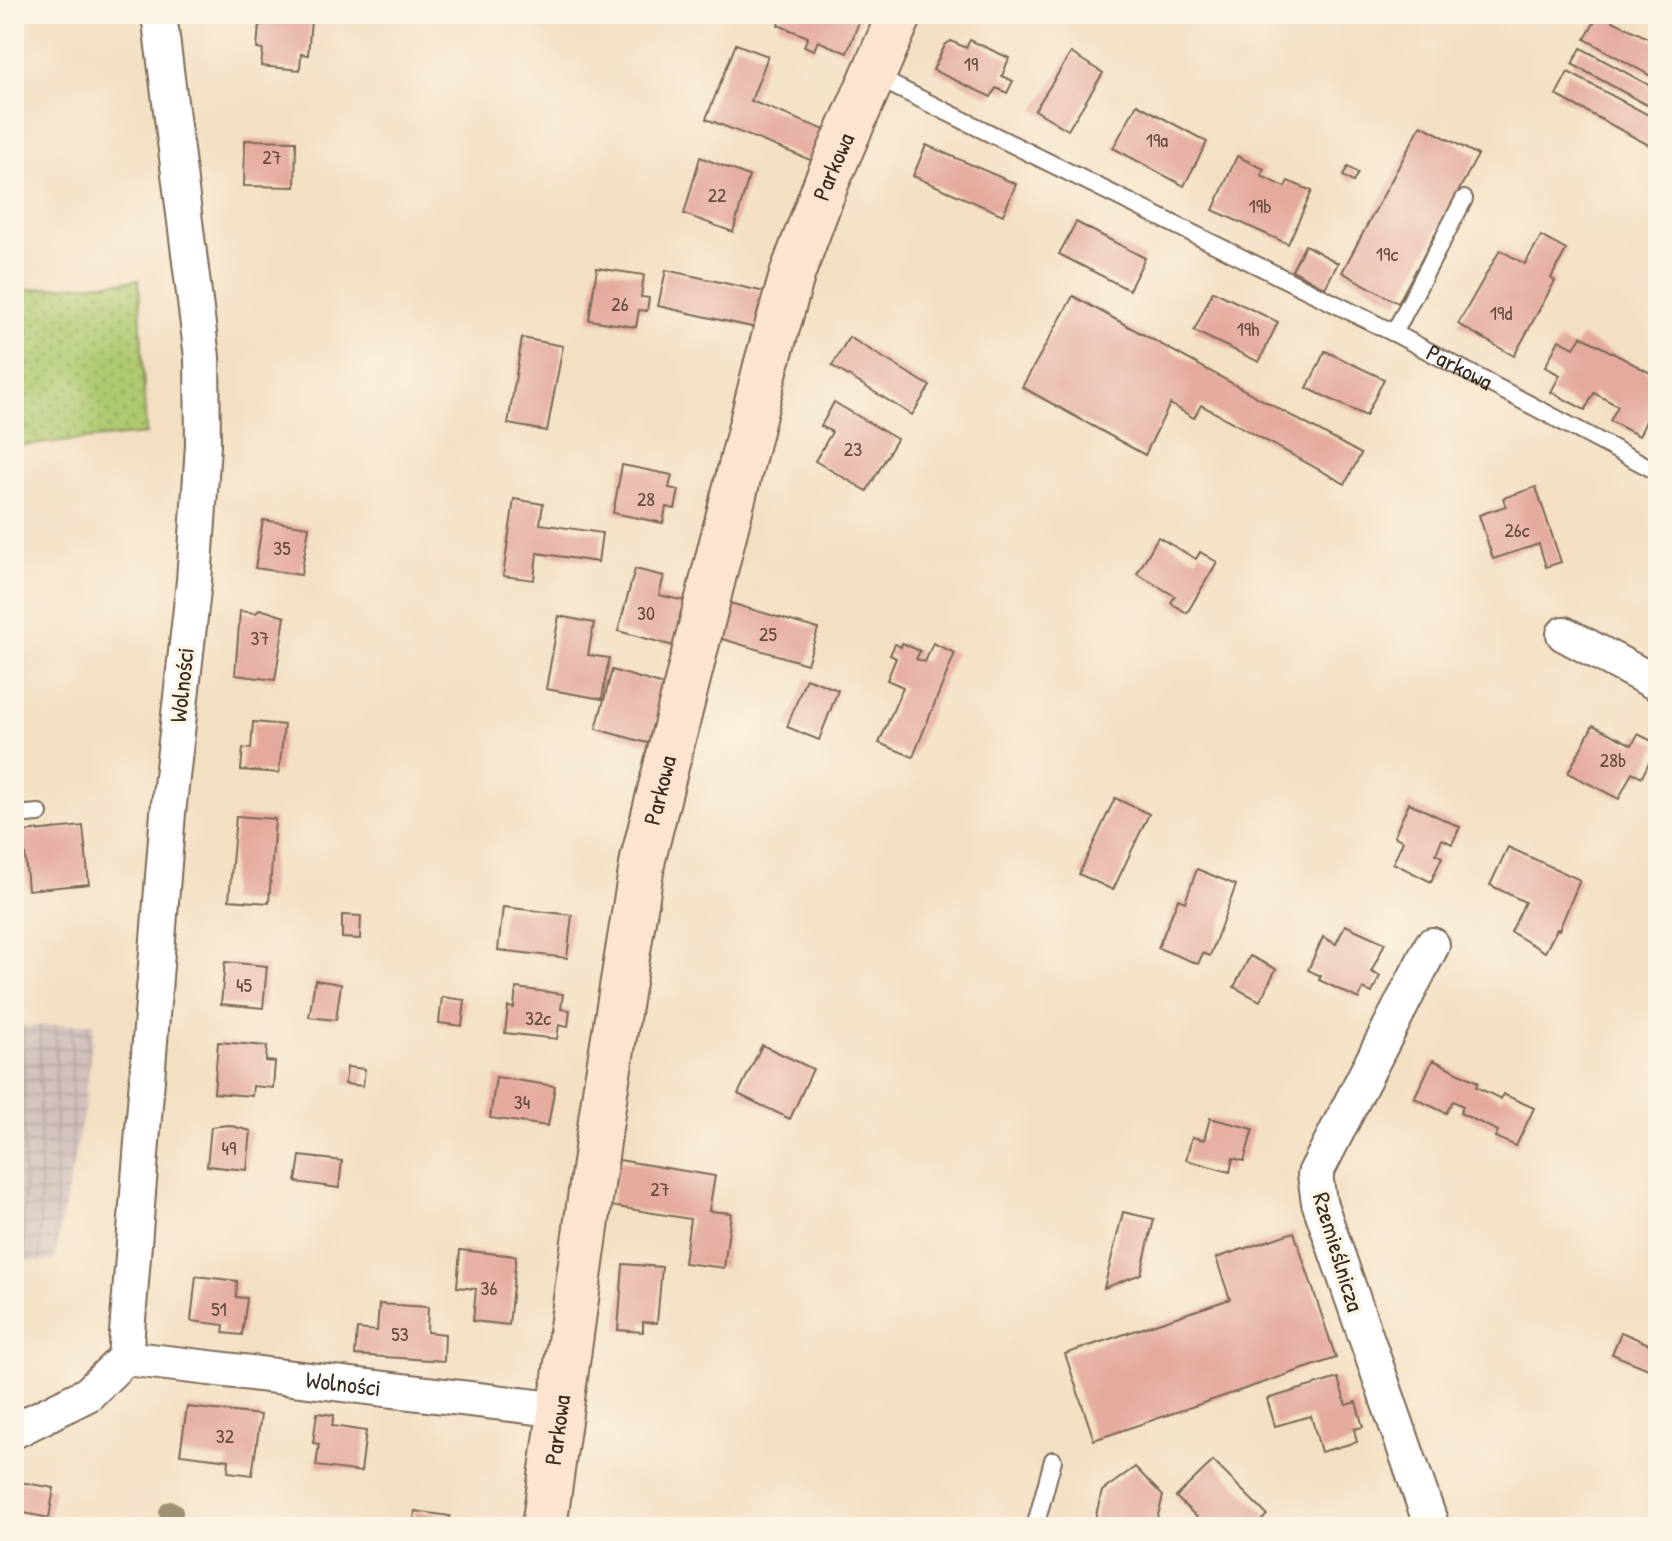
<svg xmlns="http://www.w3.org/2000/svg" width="1672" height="1541" font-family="'Patrick Hand',sans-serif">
<defs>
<pattern id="industrial-grid" width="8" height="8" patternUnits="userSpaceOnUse" patternTransform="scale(2)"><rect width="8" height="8" fill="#d1c0bc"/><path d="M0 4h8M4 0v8" fill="none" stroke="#b4a5a1"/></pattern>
<pattern id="grass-dots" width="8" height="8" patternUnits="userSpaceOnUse" patternTransform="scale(2)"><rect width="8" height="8" fill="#aec970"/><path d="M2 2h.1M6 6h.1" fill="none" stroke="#8fa35b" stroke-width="1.8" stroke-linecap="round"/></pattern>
</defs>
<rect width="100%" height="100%" fill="#fcf5e5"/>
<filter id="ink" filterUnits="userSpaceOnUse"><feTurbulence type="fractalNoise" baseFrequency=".0125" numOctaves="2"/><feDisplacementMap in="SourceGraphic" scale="16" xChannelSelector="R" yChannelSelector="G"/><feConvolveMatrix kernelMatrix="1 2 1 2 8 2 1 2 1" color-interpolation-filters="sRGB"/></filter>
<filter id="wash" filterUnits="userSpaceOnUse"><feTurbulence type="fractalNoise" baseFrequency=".006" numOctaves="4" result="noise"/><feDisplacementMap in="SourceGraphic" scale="32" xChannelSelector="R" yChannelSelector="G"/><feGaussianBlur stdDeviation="1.8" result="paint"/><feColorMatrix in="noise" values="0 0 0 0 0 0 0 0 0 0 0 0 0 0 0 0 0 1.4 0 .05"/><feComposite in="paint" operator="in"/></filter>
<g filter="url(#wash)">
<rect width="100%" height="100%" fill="#f3dfc2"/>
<polygon fill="url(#industrial-grid)" points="94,1023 84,1109 54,1261 14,1261 14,1027"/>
<polygon fill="url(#grass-dots)" stroke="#747a47" stroke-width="2" points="139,280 146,434 14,446 14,291"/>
<g id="blocks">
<g fill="#e4aa9e">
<polygon points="261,14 306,14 305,20 311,20 308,55 301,54 300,70 261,66 263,50 257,49 259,25 263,25"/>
<polygon points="782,14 862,14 847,53 818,41 814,50 804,46 808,37 778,25"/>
<polygon points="1599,14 1658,43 1658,80 1585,39"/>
<polygon points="1641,14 1658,14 1658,23"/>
<polygon points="970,40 1009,58 1002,76 1013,81 1007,93 996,88 991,97 933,70 945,45 951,41 966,48"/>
<polygon points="736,44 768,56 751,101 825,130 813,161 706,119"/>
<polygon points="1581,48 1658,90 1658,111 1572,64"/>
<polygon points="1071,53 1103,73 1068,130 1035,110"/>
<polygon points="1568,72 1658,120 1658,150 1556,95"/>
<polygon points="1137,104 1207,142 1184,186 1113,148"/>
<polygon points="1421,125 1478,155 1398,303 1342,272"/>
<polygon points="245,140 296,141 295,187 244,186"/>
<polygon points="926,145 1016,184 1003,215 913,176"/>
<polygon points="1237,156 1264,169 1261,176 1285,187 1288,181 1312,191 1288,244 1213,210"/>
<polygon points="700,157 749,176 733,232 684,214"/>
<polygon points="1348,167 1358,173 1353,182 1343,176"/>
<polygon points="1076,222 1145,258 1129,290 1059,254"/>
<polygon points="1541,236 1566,250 1551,278 1555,281 1514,356 1458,324 1500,250 1525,264"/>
<polygon points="1305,245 1338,263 1325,288 1292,270"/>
<polygon points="597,268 644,275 641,297 649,298 647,311 639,310 636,327 589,320"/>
<polygon points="666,270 765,292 756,328 658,306"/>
<polygon points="1213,291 1278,322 1259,362 1194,331"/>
<polygon points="1073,296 1361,454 1345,484 1201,405 1194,418 1170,404 1145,455 1022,387"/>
<polygon points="1581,336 1658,377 1658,425 1647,419 1639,436 1610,421 1618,406 1594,393 1585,410 1551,392 1560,375 1545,367 1559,340 1574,348"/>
<polygon points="849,337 930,386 912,415 832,366"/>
<polygon points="522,338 563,346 547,431 508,424"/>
<polygon points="1325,351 1384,379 1366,416 1307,388"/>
<polygon points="834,402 897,439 867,491 815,461 832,432 821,426"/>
<polygon points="622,465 672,475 669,488 679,490 675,509 666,507 663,523 613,513"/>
<polygon points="1536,487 1561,562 1546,567 1539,544 1493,559 1479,515 1506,506 1503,498"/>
<polygon points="514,499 543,504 540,524 602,533 598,562 537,553 534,580 503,576"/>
<polygon points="263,520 309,527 301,575 255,568"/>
<polygon points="1158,537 1196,559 1200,552 1217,562 1187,613 1171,603 1175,596 1137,574"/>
<polygon points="635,569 664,576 659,595 693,603 681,648 618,631"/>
<polygon points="730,603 818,629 807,664 719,638"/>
<polygon points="260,609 285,617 275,680 235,675 240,611 256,613"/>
<polygon points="559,616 594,623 588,655 609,658 602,699 546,689"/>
<polygon points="902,643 920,651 916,659 925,662 933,643 955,653 913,757 879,743 903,687 887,680 896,658 890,655 895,644 901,647"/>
<polygon points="612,670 667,686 651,744 596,729"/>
<polygon points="806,678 838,690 819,740 787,727"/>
<polygon points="253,722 284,725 279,773 241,770 243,748 251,749"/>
<polygon points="1593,725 1632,745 1638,734 1658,744 1642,777 1632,772 1619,799 1568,773"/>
<polygon points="1115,798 1149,814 1113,890 1079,874"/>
<polygon points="1409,803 1460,827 1452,844 1442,839 1436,854 1442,857 1431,882 1393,863 1403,841 1394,836"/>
<polygon points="236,816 275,819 269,903 229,900"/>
<polygon points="83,826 89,884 28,890 23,832"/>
<polygon points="1508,847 1580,880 1559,930 1557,929 1545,952 1511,932 1525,902 1490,885"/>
<polygon points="1197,869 1236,885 1210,956 1203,953 1198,964 1158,948 1178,899 1185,902"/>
<polygon points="503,907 572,915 567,958 498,950"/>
<polygon points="342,915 361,916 360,939 342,938"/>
<polygon points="1345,925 1385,943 1371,972 1380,976 1372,993 1363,989 1359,999 1319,980 1321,976 1308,970 1323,937 1336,944"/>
<polygon points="1250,956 1276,969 1260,1001 1234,987"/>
<polygon points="225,962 267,966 263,1008 221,1004"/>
<polygon points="315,980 341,984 336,1020 309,1017"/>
<polygon points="516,988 563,994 561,1009 570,1010 568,1027 559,1025 557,1039 505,1033 508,1007 514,1008"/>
<polygon points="442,997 465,1000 462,1026 439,1023"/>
<polygon points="218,1042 267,1046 266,1061 275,1062 273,1088 253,1086 252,1096 214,1093"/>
<polygon points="762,1045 813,1069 790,1119 738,1094"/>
<polygon points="1433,1060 1478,1082 1476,1087 1501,1099 1503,1094 1534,1108 1516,1146 1495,1137 1498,1131 1460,1113 1463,1106 1453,1101 1446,1113 1414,1098"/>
<polygon points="347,1067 365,1069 363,1086 345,1084"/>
<polygon points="496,1077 555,1086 548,1126 490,1118"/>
<polygon points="1210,1118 1253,1129 1244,1161 1233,1158 1230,1172 1186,1160 1192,1137 1204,1140"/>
<polygon points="228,1125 251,1131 247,1170 207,1166 211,1127"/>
<polygon points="300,1156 342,1161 339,1188 296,1182"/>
<polygon points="619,1160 715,1176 709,1211 731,1213 724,1268 684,1263 690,1219 611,1206"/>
<polygon points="1123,1212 1154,1219 1141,1274 1104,1288"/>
<polygon points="1294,1232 1336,1358 1094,1440 1065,1354 1230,1299 1216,1258"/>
<polygon points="460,1250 516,1256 509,1325 473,1321 476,1289 457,1287"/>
<polygon points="623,1264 662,1267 657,1323 643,1322 643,1332 618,1330"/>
<polygon points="196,1276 237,1281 236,1297 247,1298 242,1335 223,1333 224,1325 191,1321"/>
<polygon points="379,1304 428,1307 427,1332 445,1334 444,1361 355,1355 357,1329 377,1331"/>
<polygon points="1621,1332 1658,1348 1658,1373 1612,1354"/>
<polygon points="1338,1378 1346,1405 1356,1402 1363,1427 1354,1429 1357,1442 1321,1452 1311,1416 1275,1426 1267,1399"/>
<polygon points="187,1407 261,1415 252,1475 228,1472 229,1460 180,1454"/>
<polygon points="317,1413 334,1415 332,1426 366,1431 361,1472 316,1466 319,1444 313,1443"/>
<polygon points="1213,1461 1267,1515 1255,1527 1207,1527 1176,1497"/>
<polygon points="1135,1467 1163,1496 1155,1527 1093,1527 1102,1491"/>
<polygon points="14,1481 54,1488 49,1518 14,1511"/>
<polygon points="415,1511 450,1516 448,1527 413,1527"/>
</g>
</g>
</g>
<g filter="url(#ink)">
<use href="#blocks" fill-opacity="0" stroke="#7b6957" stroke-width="2"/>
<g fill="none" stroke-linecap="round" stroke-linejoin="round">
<g stroke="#7b6957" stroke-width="20">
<g id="lane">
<path id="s1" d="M 874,76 L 1394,333 L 1658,472"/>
<polyline points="1394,333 1464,199"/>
<polyline points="14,815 39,813"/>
<polyline points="1035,1527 1053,1460"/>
</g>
</g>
<g stroke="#7b6957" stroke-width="38">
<g id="street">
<path id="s2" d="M 159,14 L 202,357 L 203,445 L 194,581 L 168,813 L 125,1358 L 562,1410"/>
<polyline points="1564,634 1658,684"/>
<polyline points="14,1431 88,1394 125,1358"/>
<polyline points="1432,1527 1319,1202 1315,1174 1432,945"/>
</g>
</g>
<g stroke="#7b6957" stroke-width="48">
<g id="secondary">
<path id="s3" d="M 544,1527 L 605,1092 L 643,859 L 766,366 L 793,272 L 827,181 L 900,14"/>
</g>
</g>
<use href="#lane" stroke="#fff" stroke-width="16"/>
<use href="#street" stroke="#fff" stroke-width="34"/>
<use href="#secondary" stroke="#fde4d0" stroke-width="44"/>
</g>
<circle fill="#9e9173" cx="171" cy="1513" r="12"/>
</g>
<g text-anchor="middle" stroke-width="7" stroke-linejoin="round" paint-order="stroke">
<g font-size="20" fill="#654a3e">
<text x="971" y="71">19</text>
<text x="1157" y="147">19a</text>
<text x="272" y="164">27</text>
<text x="717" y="202">22</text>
<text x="1260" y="213">19b</text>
<text x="1387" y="261">19c</text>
<text x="620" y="311">26</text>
<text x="1501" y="320">19d</text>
<text x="1248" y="336">19h</text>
<text x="853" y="456">23</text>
<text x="646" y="506">28</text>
<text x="1517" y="537">26c</text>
<text x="282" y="555">35</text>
<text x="646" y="620">30</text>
<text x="768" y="641">25</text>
<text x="260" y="645">37</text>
<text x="1613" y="767">28b</text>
<text x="244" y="992">45</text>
<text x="538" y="1025">32c</text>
<text x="522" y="1109">34</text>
<text x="229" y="1155">49</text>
<text x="660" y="1196">27</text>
<text x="489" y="1295">36</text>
<text x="219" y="1316">51</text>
<text x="400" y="1341">53</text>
<text x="225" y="1443">32</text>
</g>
<g font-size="24" fill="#3b2a1e" stroke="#fcf5e5">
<text dy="8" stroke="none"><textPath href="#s3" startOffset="1394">Parkowa</textPath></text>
<text dy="8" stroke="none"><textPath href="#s1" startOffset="654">Parkowa</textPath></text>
<text transform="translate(182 685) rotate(-84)" y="8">Wolności</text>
<text dy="8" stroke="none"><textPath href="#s3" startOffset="746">Parkowa</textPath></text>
<text transform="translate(1338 1252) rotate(73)" y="8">Rzemieślnicza</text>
<text dy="8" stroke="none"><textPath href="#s2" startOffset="1570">Wolności</textPath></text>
<text dy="8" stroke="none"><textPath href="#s3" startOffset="98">Parkowa</textPath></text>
</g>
</g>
<rect width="1672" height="1541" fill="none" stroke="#fcf5e5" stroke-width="48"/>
</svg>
